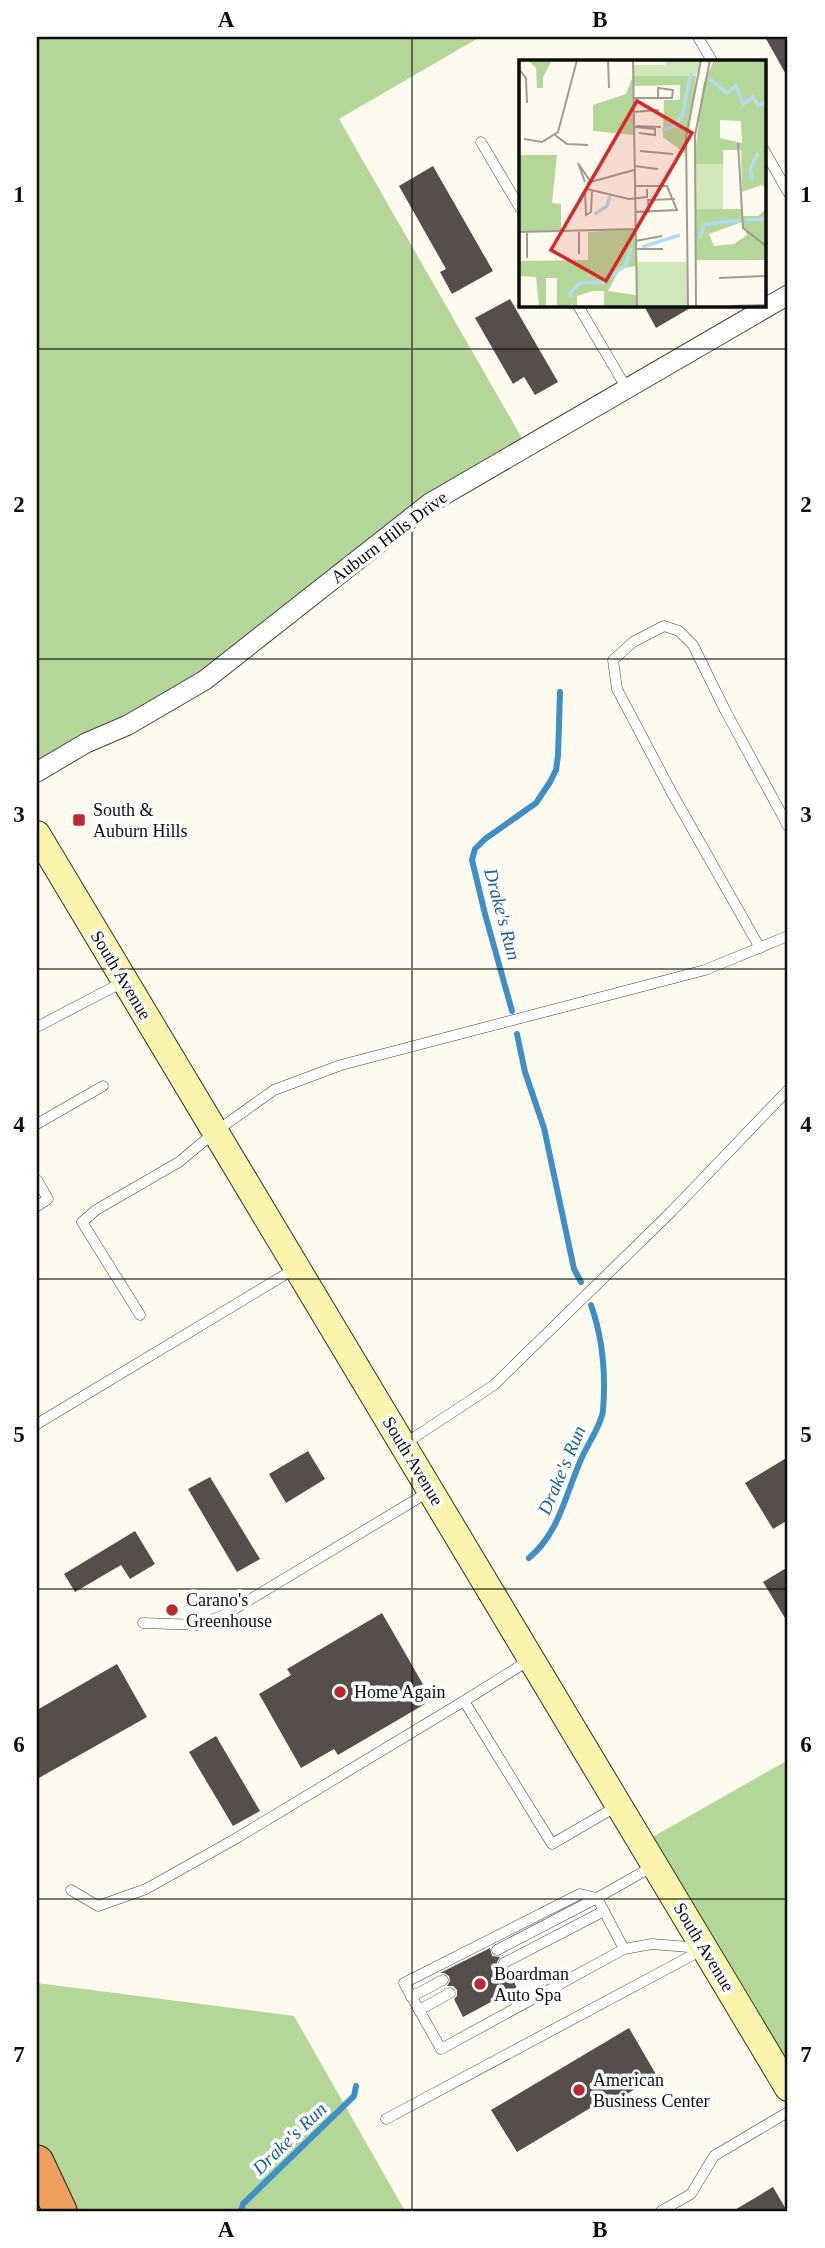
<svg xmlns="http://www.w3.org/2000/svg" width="825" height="2248" font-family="'Times New Roman',serif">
<rect width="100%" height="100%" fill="#fefbee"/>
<g fill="#b4d799">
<polygon points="37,37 480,37 339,119 527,447 430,503 205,680 37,772"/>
<polygon points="788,1760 788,2088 642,1843"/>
<polygon points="37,1983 294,2016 405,2211 60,2211 37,2162"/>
</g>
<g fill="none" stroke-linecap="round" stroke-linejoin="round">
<g stroke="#3f8fc7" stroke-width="6">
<polyline points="512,1011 485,914 472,860 475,849 485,839 536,803 550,782 556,770 558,756 560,692"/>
<polyline points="517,1034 525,1072 544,1128 574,1269 581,1282"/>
<path d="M 529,1558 C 561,1531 566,1491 583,1455 C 589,1442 601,1425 603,1411 C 606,1374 603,1339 591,1305"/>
<polyline points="241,2211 243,2204 354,2096 356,2086"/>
</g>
</g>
<g fill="#554e4a">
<polygon points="765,37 788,37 788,78"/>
<polygon points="433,166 493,271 452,294 440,272 446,269 399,186"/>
<polygon points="510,299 558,382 535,395 524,377 513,384 475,318"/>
<polygon points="643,304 697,304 656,328"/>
<polygon points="308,1451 325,1479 286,1503 269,1474"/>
<polygon points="788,1457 788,1520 773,1529 745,1483"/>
<polygon points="210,1477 260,1559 237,1572 188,1489"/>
<polygon points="135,1531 155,1564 130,1579 121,1565 75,1592 64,1574"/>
<polygon points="788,1567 788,1623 763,1582"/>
<polygon points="382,1613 424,1686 417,1690 425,1704 338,1755 334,1749 301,1768 259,1694 291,1675 287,1669"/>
<polygon points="117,1664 147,1717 37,1779 37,1710"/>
<polygon points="216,1736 260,1811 233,1826 189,1752"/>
<polygon points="490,1948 492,1956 500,1957 497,1962 498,1967 503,1970 508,1970 517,1988 463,2017 454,1999 457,1996 457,1990 453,1986 447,1986 450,1981 449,1976 444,1973 440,1973"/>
<polygon points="629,2028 657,2076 600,2110 597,2104 517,2152 491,2110"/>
<polygon points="773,2187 787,2211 733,2211"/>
</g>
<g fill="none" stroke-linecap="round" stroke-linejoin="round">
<g stroke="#404040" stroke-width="11">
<g id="service">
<polyline points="698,37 712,61"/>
<polyline points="481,142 520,208"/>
<polyline points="764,150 788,192"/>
<polyline points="577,304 627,389"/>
<polyline points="760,948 673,795 617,689 613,660 633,642 664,626 679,631 693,645 725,710 788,826"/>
<polyline points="37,1027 125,981"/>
<polyline points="37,1124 103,1086"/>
<polyline points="37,1180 48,1199 37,1206"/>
<polyline points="140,1315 82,1222 96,1210 179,1162 215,1132 274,1090 341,1065 705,970 788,936"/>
<polyline points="37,1424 296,1268"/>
<polyline points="404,1444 494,1385 672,1211 788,1090"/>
<polyline points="143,1623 199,1625 226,1614 430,1491"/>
<polyline points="531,1659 464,1701 552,1844 619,1805"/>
<polyline points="71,1890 98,1906 146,1889 235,1839 464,1701"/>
<polyline points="597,1898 580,1894 404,1983 441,2049 624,1949 652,1944 701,1948"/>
<polyline points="597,1898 624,1949"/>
<polyline points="497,1950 597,1898 655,1865"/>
<polyline points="504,1963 604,1911"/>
<polyline points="411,1997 443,1980"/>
<polyline points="419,2010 450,1993"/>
<polyline points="386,2119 702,1950"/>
<polyline points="661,2211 691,2194 714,2156 788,2112"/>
</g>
</g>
<g stroke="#404040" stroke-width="21">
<polyline id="minor" points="37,772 86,743 128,725 205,680 430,503 788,295"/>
</g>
<g stroke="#2f2f2f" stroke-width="28">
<polyline id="secondary" points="37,834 788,2088"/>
</g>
<g stroke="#1e1e1e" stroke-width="35">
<polyline id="motorway" points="37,2162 60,2211"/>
</g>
<use href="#service" stroke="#fff" stroke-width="10"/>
<use href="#minor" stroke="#fff" stroke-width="19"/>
<use href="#secondary" stroke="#fbf4ac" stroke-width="26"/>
<use href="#motorway" stroke="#eea15c" stroke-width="33"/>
</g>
<path fill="none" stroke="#0d0d0d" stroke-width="2" stroke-opacity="0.55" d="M 412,37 L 412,2211M 37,349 L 788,349M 37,659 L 788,659M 37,969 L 788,969M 37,1279 L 788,1279M 37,1589 L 788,1589M 37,1899 L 788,1899"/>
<g fill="#b72b30" stroke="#fff" stroke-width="2.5">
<rect x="72" y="813" width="14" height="14" rx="3.5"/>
<circle cx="172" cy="1610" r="7"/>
<circle cx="340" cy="1692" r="7"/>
<circle cx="480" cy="1984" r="7"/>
<circle cx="579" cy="2090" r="7"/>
</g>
<g text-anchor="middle" stroke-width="7" stroke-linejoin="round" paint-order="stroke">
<g font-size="18" fill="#0d0d0d" stroke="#fff">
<text transform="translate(389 537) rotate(-37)" y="6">Auburn Hills Drive</text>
<text transform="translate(121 975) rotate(59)" y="6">South Avenue</text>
<text transform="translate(413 1461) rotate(59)" y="6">South Avenue</text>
<text transform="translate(704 1947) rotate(59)" y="6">South Avenue</text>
</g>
<g font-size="18" fill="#0d0d0d" stroke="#fff" text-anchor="start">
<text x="93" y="816">South &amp;<tspan x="93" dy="21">Auburn Hills</tspan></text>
<text x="186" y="1606">Carano's<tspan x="186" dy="21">Greenhouse</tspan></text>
<text x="354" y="1698">Home Again</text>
<text x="494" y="1980">Boardman<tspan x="494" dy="21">Auto Spa</tspan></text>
<text x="593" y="2086">American<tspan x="593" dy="21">Business Center</tspan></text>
</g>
<g font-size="19" font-style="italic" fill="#1c6199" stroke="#fff">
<text transform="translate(503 914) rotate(75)" y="7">Drake's Run</text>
<text transform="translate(561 1470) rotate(-67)" y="7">Drake's Run</text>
<text transform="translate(289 2138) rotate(-44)" y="7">Drake's Run</text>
</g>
</g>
<g transform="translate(519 60)">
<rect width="247" height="247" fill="#fefbee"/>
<path d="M 147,0 L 182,0 L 177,16 L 114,16 L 114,5 L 147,5 ZM 175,104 L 204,104 L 204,149 L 176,149 ZM 117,202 L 168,202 L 169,246 L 118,246 Z" fill="#d0e7b9"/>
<path d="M 9,0 L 32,2 L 24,17 L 24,28 L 18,28 L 17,8 ZM 195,0 L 247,0 L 247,129 L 243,125 L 223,132 L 222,90 L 204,90 L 204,104 L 175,104 L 184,25 ZM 201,60 L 222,61 L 223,83 L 201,78 ZM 114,16 L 177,16 L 167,94 L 144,77 L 145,40 L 161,40 L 161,25 L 114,26 L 115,75 L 74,71 L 74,45 L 107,34 ZM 0,95 L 38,95 L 33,143 L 42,144 L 42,172 L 1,172 ZM 176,149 L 223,149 L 224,156 L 239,156 L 247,149 L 247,200 L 176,200 ZM 223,162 L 228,175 L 215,184 L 195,186 L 190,174 ZM 116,169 L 117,206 L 101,209 L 89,231 L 117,235 L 118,246 L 85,246 L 85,231 L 74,231 L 58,236 L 58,246 L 38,246 L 38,218 L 27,218 L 27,246 L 20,246 L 17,217 L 0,216 L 0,201 L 69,200 L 69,172 Z" fill="#b4d799" fill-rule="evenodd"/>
<path fill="none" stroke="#b5dbf3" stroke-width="3.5" d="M 191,19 L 208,33 L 217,26 L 224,44 L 234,37 L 239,45 L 247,43M 143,70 L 155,66 L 163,56 L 172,13M 234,120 L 231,110 L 239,93M 76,154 L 88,146 L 91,136M 226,160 L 247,159M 181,178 L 185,165 L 221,160M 123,187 L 161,175M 52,238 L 51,233 L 61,223 L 84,222 L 107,205 L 112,188"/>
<path fill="none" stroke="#9e9c94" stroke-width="2" d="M 89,0 L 90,28M 114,0 L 118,246M 0,9 L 7,18 L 8,43M 114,38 L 153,38 L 154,30 L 139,28 L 139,37M 114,52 L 140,50M 117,66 L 142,67M 116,67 L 136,69 L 136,75 L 120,73M 36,75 L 48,84 L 69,85M 5,79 L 23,82 L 39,72 L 58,0M 219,83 L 224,168 L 247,186M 121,91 L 154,94M 115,106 L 139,109M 66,122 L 59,103 L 71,121M 68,123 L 115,110M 116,126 L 148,126 L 158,150 L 116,152M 68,129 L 110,139 L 128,137 L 128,129M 66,130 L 67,155 L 72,152 L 73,131M 130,153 L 129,140 L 156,139M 0,172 L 116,169M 8,172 L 8,198M 60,172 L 60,194M 116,181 L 143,176M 117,189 L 144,189M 200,218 L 247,216M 169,246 L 167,77 L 182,0M 177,246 L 176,75 L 191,0M 212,246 L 247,245"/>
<path fill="#d62828" fill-opacity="0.15" stroke="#d62828" stroke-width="3.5" d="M 118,41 L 173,73 L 87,221 L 32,190 Z"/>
<rect width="247" height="247" fill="none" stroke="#0d0d0d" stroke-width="3.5"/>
</g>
<rect width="825" height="2248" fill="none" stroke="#ffffff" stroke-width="77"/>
<rect x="38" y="38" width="748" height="2172" fill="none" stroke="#0d0d0d" stroke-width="2.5"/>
<g font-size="23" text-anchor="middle" font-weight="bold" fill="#0d0d0d">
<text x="226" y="27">A</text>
<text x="600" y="27">B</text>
<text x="19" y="202">1</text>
<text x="806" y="202">1</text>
<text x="19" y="512">2</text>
<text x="806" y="512">2</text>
<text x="19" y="822">3</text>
<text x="806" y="822">3</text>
<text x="19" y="1132">4</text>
<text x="806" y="1132">4</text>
<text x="19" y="1442">5</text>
<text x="806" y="1442">5</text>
<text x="19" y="1752">6</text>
<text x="806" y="1752">6</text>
<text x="19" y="2062">7</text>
<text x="806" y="2062">7</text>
<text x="226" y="2237">A</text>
<text x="600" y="2237">B</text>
</g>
</svg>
